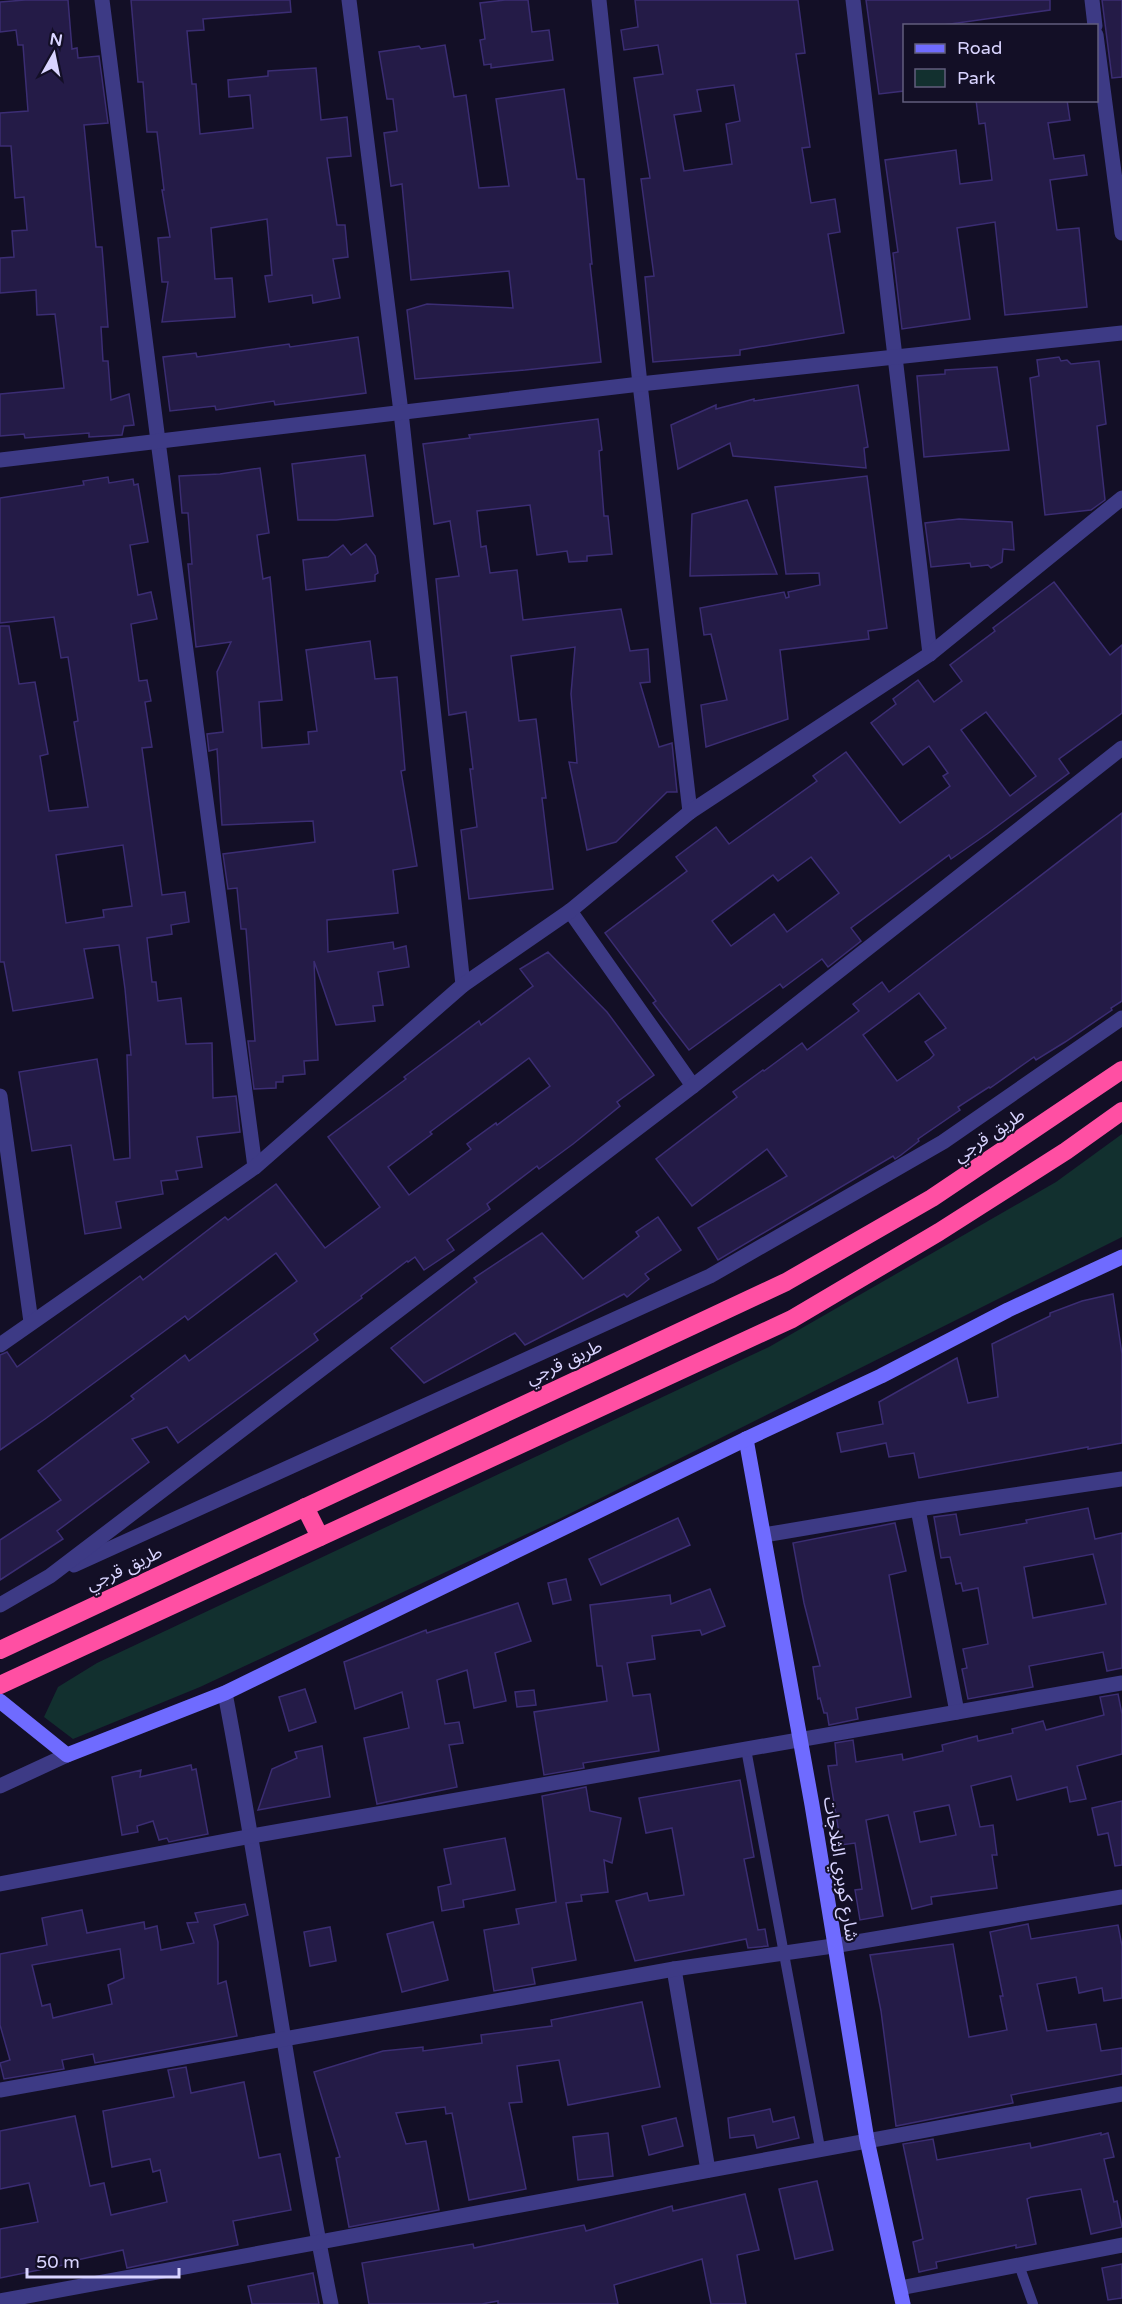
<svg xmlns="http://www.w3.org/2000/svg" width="1122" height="2304" font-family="'Varela Round','Noto Sans Arabic',sans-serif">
<rect width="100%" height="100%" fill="#130f26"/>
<polygon fill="#12302f" points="1122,1134 1122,1237 559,1519 200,1687 73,1739 44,1717 58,1687 97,1663 769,1347 1056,1182"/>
<g fill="#241b47" stroke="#3b2d73" stroke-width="1.5" fill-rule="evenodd">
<polygon points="25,0 68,0 72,49 77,48 78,58 99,56 108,123 84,125 96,247 102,247 105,285 108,327 101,327 103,361 108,361 111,400 129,394 134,425 124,426 122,435 89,437 89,433 25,438 24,434 0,436 0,394 64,388 55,314 37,315 36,290 0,293 0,258 14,257 12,231 27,230 24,197 15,198 11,146 0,146 0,113 28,111 23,45 18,45 16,30 0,32 0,2"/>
<polygon points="131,0 290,0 291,12 203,19 204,30 187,31 192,84 196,84 200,134 253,128 250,95 229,97 228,80 268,76 268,71 316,68 321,120 347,117 351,156 327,158 337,225 345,225 348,257 333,259 340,298 313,303 312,295 269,302 265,276 272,275 267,219 211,228 215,279 232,278 235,317 162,322 168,282 162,282 158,238 170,237 162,190 164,190 157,132 147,132 143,82 138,82"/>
<polygon points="505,0 528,0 532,32 549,30 553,60 491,68 491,64 484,65 480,40 485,39 480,3"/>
<path d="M 635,0 L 798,0 L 805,53 L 796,54 L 810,147 L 802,148 L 811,203 L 835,199 L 840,232 L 828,234 L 844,333 L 740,350 L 740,355 L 653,362 L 645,277 L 654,276 L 641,179 L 650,178 L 634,78 L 663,74 L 658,45 L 624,50 L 621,30 L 638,27 ZM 734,85 L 740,121 L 726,124 L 732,164 L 684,171 L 674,115 L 701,111 L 697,90 Z"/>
<polygon points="866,0 1050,0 1050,10 936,26 904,26 904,91 879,94"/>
<polygon points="1102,0 1122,0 1122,77 1112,78"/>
<polygon points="445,45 454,97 466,95 479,188 509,186 496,99 564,89 577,179 584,179 592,264 590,264 601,362 525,370 415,379 407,310 427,304 513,308 509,271 411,280 402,184 391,186 384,133 397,131 393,99 387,99 379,52 419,46 421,49"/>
<polygon points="976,100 1067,100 1070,120 1048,123 1054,159 1084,155 1087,175 1050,180 1057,230 1079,228 1087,307 1005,315 995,222 957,228 970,319 902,329 893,253 898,252 885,160 956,150 960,184 992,180 985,123 979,124"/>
<polygon points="358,337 366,393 275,405 274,401 216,410 215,406 170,411 163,357 196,353 197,357 289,344 290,347"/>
<polygon points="1059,357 1061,361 1067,360 1071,364 1099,361 1106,424 1097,426 1105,500 1091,510 1045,515 1030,378 1039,376 1037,360"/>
<polygon points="997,367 1009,450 924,457 917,376 945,374 945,370"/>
<polygon points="858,385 868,447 864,448 866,468 733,456 730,443 678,469 671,425 716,405 716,409 754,399 754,401"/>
<polygon points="598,419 602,450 599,451 604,516 608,516 612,554 587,556 587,561 569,562 567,551 537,555 530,505 477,511 481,547 486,546 490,573 517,570 523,620 621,609 630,651 648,649 650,682 640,683 659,747 672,743 677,792 667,792 616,842 587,850 569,762 577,763 571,694 575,647 511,656 519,721 536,719 546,798 542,798 553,889 469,899 461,830 477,827 470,769 473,769 466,712 449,715 436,579 459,576 450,521 434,524 423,444 470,438 469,435"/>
<polygon points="365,455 373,516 336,520 298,520 292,464"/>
<polygon points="260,468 269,533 257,535 263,579 270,577 282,700 259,702 262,748 309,744 308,732 317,731 306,650 370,641 375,679 397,677 405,770 401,771 417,866 393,870 398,913 327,920 328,952 393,942 394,949 406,946 409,967 378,972 383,1005 373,1006 375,1021 336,1025 314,961 318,1060 304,1061 305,1074 283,1076 283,1082 276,1082 276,1088 254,1089 248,1041 255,1041 246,929 241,929 237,888 228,889 223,854 315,842 313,821 222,825 217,749 209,751 207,734 223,732 217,672 231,642 196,647 188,564 192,564 188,513 182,513 179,476 220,474"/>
<polygon points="867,476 887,628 868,631 869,639 780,650 788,719 706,747 701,705 727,700 711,634 704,635 700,608 784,592 786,598 789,597 788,592 820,585 819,573 786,574 775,487"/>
<path d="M 108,477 L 109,483 L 133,479 L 134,485 L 138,484 L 148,542 L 130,545 L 138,595 L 151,592 L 157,619 L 131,624 L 139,681 L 147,680 L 151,701 L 145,702 L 152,747 L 142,748 L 162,895 L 185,892 L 189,922 L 171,925 L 172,934 L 147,938 L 152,982 L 156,982 L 158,1001 L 181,998 L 186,1044 L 212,1043 L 213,1098 L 236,1096 L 240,1132 L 197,1137 L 202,1167 L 176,1171 L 178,1179 L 161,1181 L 163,1194 L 116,1202 L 121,1228 L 85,1234 L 71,1145 L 32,1151 L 19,1072 L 97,1059 L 114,1160 L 130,1158 L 127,1055 L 131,1055 L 125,989 L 119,945 L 84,949 L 93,998 L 13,1011 L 4,962 L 0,962 L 0,626 L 9,626 L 19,684 L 35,682 L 48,754 L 40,756 L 49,811 L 88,807 L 74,722 L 78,721 L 68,657 L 61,658 L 54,617 L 0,623 L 0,498 L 84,485 L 83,481 ZM 123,845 L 132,906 L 103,910 L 104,917 L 66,923 L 56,855 Z"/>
<polygon points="747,500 777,574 690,576 692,514"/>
<polygon points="959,519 1012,522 1014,550 1003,549 1002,562 991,568 988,565 971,567 970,563 931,567 925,523"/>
<polygon points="366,544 375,556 378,573 375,575 375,581 306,590 303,560 328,557 343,545 351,555"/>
<path d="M 1054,582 L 1110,655 L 1122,645 L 1122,713 L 1059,759 L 1069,773 L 987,834 L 951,859 L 949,855 L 851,928 L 861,941 L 828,967 L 822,959 L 783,988 L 780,984 L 689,1050 L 653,1003 L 656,1001 L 605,933 L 687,871 L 676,857 L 716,827 L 729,844 L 817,781 L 813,776 L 846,752 L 900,823 L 950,786 L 943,776 L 948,773 L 929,746 L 903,765 L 871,723 L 896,704 L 893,699 L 918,680 L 934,702 L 962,681 L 950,665 L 995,631 L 993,628 ZM 986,712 L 1036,776 L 1010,796 L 961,730 ZM 811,857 L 839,893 L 787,932 L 774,914 L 731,946 L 712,921 L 773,875 L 778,881 Z"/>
<path d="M 1122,813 L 1122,1001 L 1111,1008 L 1112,1010 L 1065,1042 L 1036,1060 L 1034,1057 L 990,1088 L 989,1087 L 958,1107 L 960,1110 L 918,1139 L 919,1141 L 901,1155 L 895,1159 L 893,1156 L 718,1260 L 698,1228 L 787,1176 L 767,1149 L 692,1206 L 656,1159 L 737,1097 L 733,1092 L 763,1070 L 764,1071 L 802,1043 L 807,1050 L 859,1011 L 853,1004 L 882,982 L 889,992 ZM 919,993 L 946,1028 L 925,1042 L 934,1055 L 930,1059 L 897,1081 L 863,1035 Z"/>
<path d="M 548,952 L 607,1012 L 654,1075 L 617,1102 L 620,1106 L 573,1144 L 539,1169 L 537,1166 L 487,1204 L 490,1209 L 447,1240 L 454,1250 L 424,1270 L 415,1257 L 408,1262 L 407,1261 L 361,1296 L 362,1298 L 314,1334 L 318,1340 L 178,1443 L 167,1427 L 132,1439 L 149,1462 L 57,1531 L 63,1539 L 0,1580 L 0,1540 L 61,1500 L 38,1471 L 134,1399 L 131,1396 L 185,1355 L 189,1361 L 297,1281 L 276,1253 L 188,1320 L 185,1316 L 45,1419 L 0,1450 L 0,1355 L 7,1352 L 17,1367 L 140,1276 L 143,1280 L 225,1217 L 228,1220 L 276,1184 L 325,1248 L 380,1207 L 328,1137 L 406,1079 L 404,1077 L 479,1021 L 481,1025 L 533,986 L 520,969 ZM 529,1058 L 550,1086 L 497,1125 L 496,1123 L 467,1144 L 471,1149 L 409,1195 L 388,1167 L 432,1134 L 430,1132 Z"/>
<polygon points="658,1217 681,1250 645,1274 649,1279 627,1297 624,1294 525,1345 515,1333 424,1383 391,1348 477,1282 474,1278 542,1233 583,1279 639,1236 636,1232"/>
<polygon points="1113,1294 1122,1354 1122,1443 1088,1449 1088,1447 919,1478 914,1453 889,1457 886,1443 841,1452 837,1433 883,1424 879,1402 957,1358 968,1403 998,1397 992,1344 1050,1316 1050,1313 1082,1301"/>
<path d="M 1088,1508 L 1095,1539 L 1122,1533 L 1122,1668 L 1107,1671 L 1103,1652 L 1029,1666 L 1033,1687 L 968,1699 L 962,1669 L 967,1668 L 963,1649 L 988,1644 L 978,1588 L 963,1591 L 961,1583 L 956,1584 L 950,1557 L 941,1558 L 934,1517 L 956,1514 L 960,1535 L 1027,1523 L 1026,1520 ZM 1093,1554 L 1106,1604 L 1033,1618 L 1024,1567 Z"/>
<polygon points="678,1518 690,1545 601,1585 589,1559"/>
<polygon points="895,1523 906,1571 889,1575 911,1697 856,1708 858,1719 829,1725 827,1713 824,1713 820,1698 818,1699 813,1667 820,1666 804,1603 793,1543"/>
<polygon points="566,1579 571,1600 553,1604 548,1583"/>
<polygon points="710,1589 725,1626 702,1635 700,1630 652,1636 655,1659 627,1663 633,1696 650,1694 659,1751 583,1763 584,1768 544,1775 534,1712 607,1701 602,1666 597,1666 590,1605 670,1595 671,1604"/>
<polygon points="518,1603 531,1641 495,1653 506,1701 474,1708 467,1670 437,1680 445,1724 459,1722 463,1743 449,1745 457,1787 377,1804 364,1738 409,1728 402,1692 355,1709 344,1662 426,1630 427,1633"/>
<polygon points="305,1689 316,1722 289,1731 279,1697"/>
<polygon points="534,1690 536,1705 517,1707 515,1692"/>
<path d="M 1118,1694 L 1122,1714 L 1122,1754 L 1077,1766 L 1086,1799 L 1070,1802 L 1067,1787 L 1017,1800 L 1011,1776 L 971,1786 L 980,1827 L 993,1825 L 997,1855 L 992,1855 L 997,1888 L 931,1897 L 932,1904 L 912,1909 L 888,1815 L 866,1820 L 883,1916 L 860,1920 L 855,1890 L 862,1889 L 855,1843 L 841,1845 L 828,1766 L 837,1765 L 835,1743 L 853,1740 L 856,1762 L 902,1754 L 903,1760 L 943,1751 L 942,1745 L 977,1736 L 978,1741 L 1013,1733 L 1012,1729 L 1043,1721 L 1046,1730 L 1104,1715 L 1100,1697 ZM 949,1805 L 956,1835 L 920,1842 L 914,1812 Z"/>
<polygon points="322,1746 330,1797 258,1810 272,1769 297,1758 295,1752"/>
<polygon points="191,1765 192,1770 196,1769 208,1834 169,1842 167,1838 159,1840 153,1821 137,1826 138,1832 122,1835 112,1777 141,1770 140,1777"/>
<polygon points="740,1780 754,1857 744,1859 758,1930 765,1929 768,1946 748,1948 746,1939 635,1961 616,1901 647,1893 649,1901 684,1895 672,1828 646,1833 639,1798"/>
<polygon points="586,1787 590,1811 621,1818 612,1863 604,1860 608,1892 581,1895 582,1901 566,1903 576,1960 532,1968 535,1984 494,1991 484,1930 519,1924 516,1909 556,1902 542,1796"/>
<polygon points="1122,1801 1122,1865 1115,1866 1108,1833 1098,1835 1092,1808"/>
<polygon points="505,1838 515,1890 463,1900 464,1907 442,1911 438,1887 451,1884 444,1849"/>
<path d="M 245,1904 L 248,1915 L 214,1925 L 218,1942 L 218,1984 L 226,1981 L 237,2036 L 95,2063 L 93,2054 L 62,2060 L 64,2069 L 4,2079 L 0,2063 L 10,2060 L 0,2025 L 0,1954 L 47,1945 L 42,1918 L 82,1910 L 87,1933 L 144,1922 L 145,1929 L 157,1926 L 161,1950 L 194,1943 L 187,1923 L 198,1922 L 195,1913 ZM 120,1949 L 124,1978 L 108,1985 L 112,2004 L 53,2018 L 50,2004 L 42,2006 L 32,1965 Z"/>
<polygon points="433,1922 448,1980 402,1992 387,1934"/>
<polygon points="1028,1924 1031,1939 1118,1925 1122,1946 1122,1998 1104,2001 1102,1988 1079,1993 1076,1977 1037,1984 1047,2031 1096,2024 1101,2051 1122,2048 1122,2074 1011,2095 1013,2103 896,2126 881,2011 870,1955 953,1944 969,2037 1007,2030 1000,1996 1003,1996 990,1932"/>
<polygon points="330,1927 336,1961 310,1966 304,1932"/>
<polygon points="642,2002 660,2087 568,2105 559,2060 517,2066 522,2102 509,2103 526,2189 469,2200 452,2113 446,2114 445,2107 396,2113 406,2144 426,2141 439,2210 349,2227 336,2158 340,2157 314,2072 383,2051 423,2047 423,2051 482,2043 481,2035 552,2026 551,2020"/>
<polygon points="186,2067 191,2093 244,2082 259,2158 280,2154 291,2210 233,2221 238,2245 127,2268 123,2250 77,2260 78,2262 0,2278 0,2229 38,2222 29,2183 0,2189 0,2131 75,2116 90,2186 104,2183 111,2215 167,2202 160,2170 153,2172 150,2159 112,2167 103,2111 174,2097 168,2070"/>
<polygon points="770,2109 773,2122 794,2117 799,2138 757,2148 754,2135 730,2138 728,2118"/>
<polygon points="676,2118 683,2146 649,2155 642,2126"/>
<polygon points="608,2133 613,2176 578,2180 573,2137"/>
<polygon points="1101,2133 1101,2135 1108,2133 1114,2157 1104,2159 1114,2202 1117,2201 1122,2227 1091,2234 1081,2189 1031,2197 1027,2199 1036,2244 1016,2248 1016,2245 936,2262 937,2268 919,2272 913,2242 923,2239 903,2144 933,2139 937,2160 1030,2143 1031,2148"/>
<polygon points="817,2181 833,2250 795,2259 779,2189"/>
<polygon points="745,2194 759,2250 737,2255 746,2304 711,2304 702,2259 614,2285 618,2304 498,2304 498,2301 482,2304 369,2304 362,2263 473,2244 474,2248 584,2225 586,2231 672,2206 673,2211"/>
<polygon points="1122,2264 1122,2298 1108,2300 1102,2268"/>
<polygon points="313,2273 319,2304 252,2304 248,2286"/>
</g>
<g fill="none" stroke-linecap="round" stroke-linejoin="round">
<g stroke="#3d3a85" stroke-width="10">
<polyline points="746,1749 820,2148"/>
<polyline points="1019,2265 1033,2304"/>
</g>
<g stroke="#3d3a85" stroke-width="15">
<polyline points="102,0 158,441 255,1167"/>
<polyline points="349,0 401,412 463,985"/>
<polyline points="599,0 640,384 690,812"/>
<polyline points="853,0 930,654"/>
<polyline points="1092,0 1095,26"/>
<polyline points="1096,35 1122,233"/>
<polyline points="0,460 640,384 1122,333"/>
<polyline points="570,911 693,1086"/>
<polyline points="0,1096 31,1322"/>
<polyline points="0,1345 255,1167 463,985 570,911 690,812 930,654 1122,498"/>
<polyline points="918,1509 957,1712"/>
<polyline points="764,1535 918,1509 1122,1479"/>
<polyline points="74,1565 710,1276 943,1142 1122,1018"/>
<polyline points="0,1605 50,1576 693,1086 1122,748"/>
<path d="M 225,1693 C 264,1896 290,2101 331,2304"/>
<polyline points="0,1786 67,1755"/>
<polyline points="0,1884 252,1836 1122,1683"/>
<polyline points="674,1969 708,2170"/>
<polyline points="0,2090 674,1969 833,1946 1122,1897"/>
<polyline points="900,2288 1122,2245"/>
<polyline points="0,2301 1122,2094"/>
</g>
<g stroke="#6f6bff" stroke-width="15">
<polyline points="746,1439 812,1805 867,2140 903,2304"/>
<polyline points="0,1701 67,1755 225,1693 746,1439 881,1376 1008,1310 1122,1257"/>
</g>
<g stroke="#ff4fa3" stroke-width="18">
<polyline points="305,1507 320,1537"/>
<polyline points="0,1650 786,1282 932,1198 1122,1070"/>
<polyline points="0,1685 792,1319 939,1232 1066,1151 1122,1111"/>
</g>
</g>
<g text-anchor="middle" stroke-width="4.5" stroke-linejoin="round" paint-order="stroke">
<g font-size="18" fill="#d9d4ff" stroke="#130f26">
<text transform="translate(989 1135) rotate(-34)" y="6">طريق قرجي</text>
<text transform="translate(564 1362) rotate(-25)" y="6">طريق قرجي</text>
<text transform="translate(124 1568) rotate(-25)" y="6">طريق قرجي</text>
<text transform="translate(841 1869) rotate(81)" y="6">شارع كوبري الثلاجات</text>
</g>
</g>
<rect x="903" y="24" width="195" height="78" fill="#130f26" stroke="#625e7d" stroke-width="1.5"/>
<rect x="915" y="44" width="30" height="9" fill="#6f6bff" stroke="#625e7d" stroke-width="1.5"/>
<text x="957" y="54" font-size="18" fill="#d9d4ff">Road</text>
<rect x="915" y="69" width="30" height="18" fill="#12302f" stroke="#625e7d" stroke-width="1.5"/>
<text x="957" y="84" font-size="18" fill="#d9d4ff">Park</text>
<g transform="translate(54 54) rotate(9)" stroke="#130f26" stroke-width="4.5" paint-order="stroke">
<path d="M0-4.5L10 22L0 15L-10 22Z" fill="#d9d4ff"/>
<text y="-9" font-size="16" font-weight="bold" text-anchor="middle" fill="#d9d4ff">N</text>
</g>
<path d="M27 2268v9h152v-9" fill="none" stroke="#d9d4ff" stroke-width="3"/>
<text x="36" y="2268" font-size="18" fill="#d9d4ff" stroke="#130f26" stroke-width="4.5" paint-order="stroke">50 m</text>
</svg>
